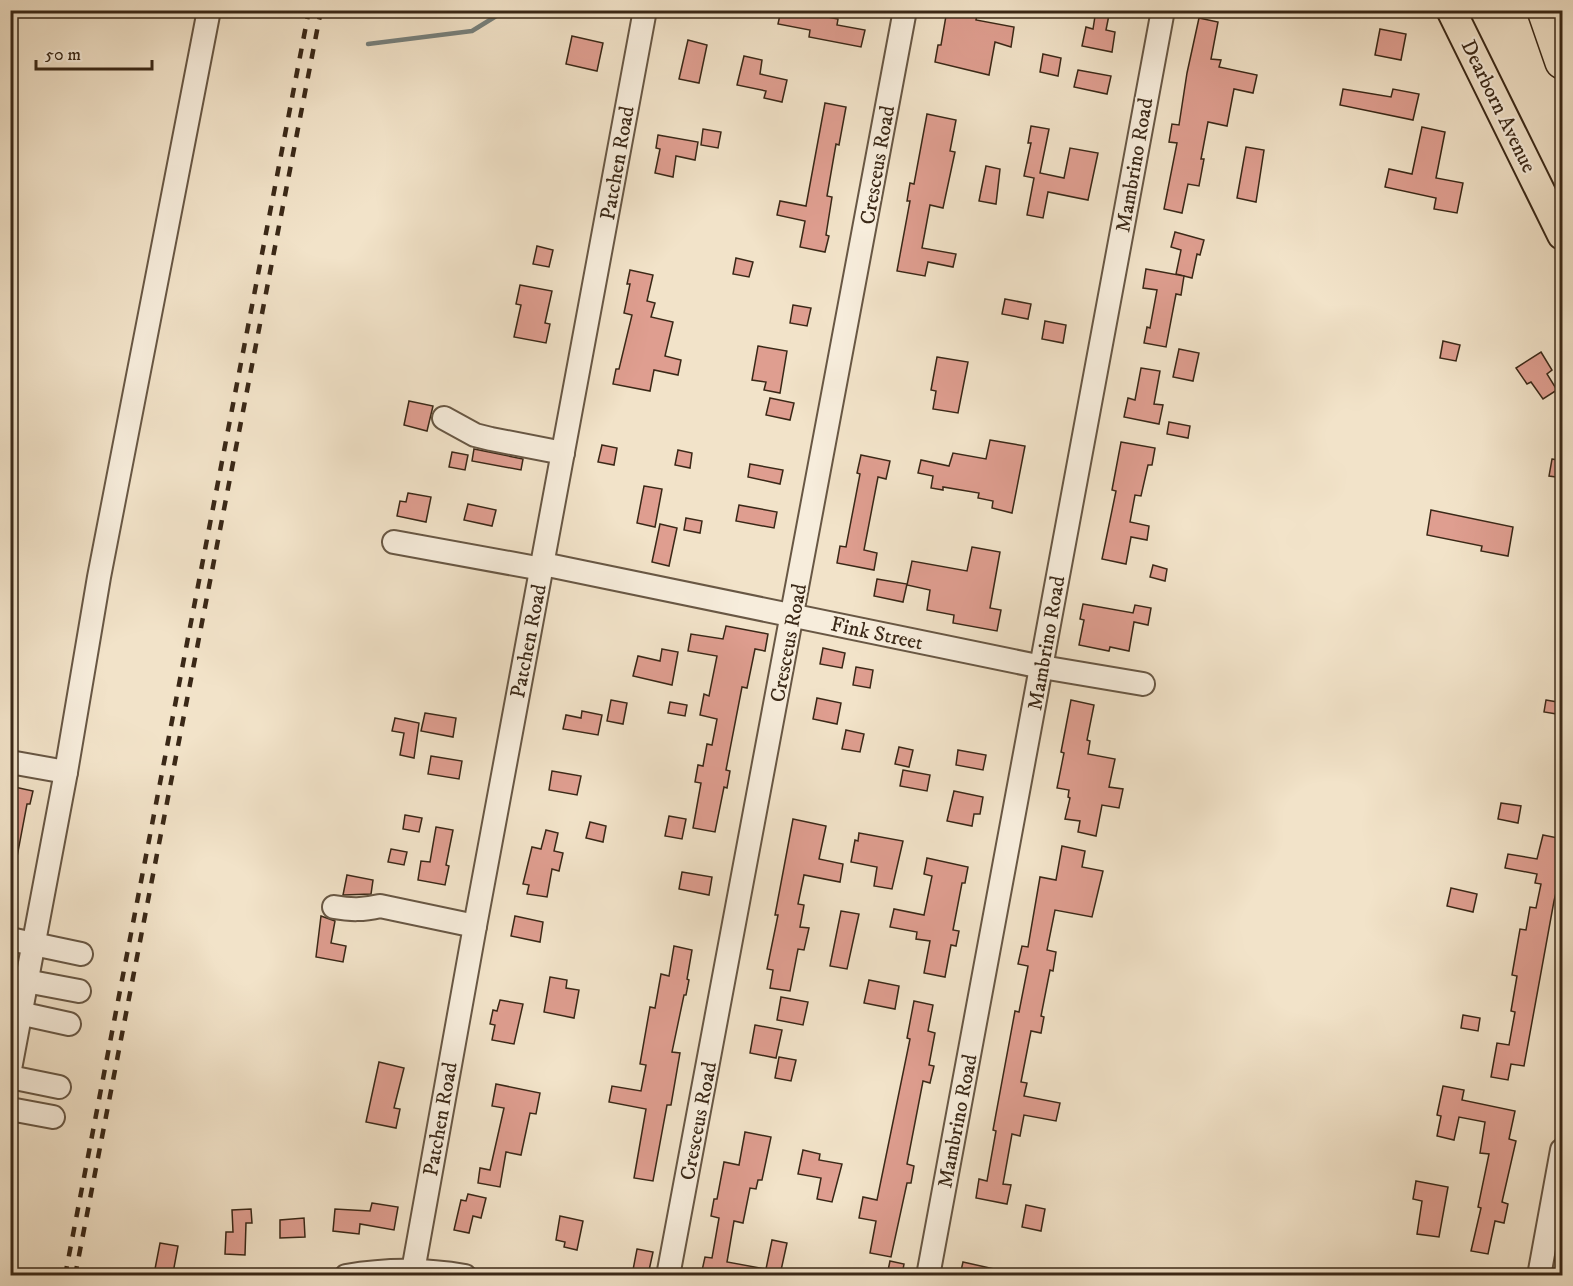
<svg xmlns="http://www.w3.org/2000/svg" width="1573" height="1286" font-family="'IM FELL DW Pica',serif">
<rect width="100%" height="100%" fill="#f2e3c9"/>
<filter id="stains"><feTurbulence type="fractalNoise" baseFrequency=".00333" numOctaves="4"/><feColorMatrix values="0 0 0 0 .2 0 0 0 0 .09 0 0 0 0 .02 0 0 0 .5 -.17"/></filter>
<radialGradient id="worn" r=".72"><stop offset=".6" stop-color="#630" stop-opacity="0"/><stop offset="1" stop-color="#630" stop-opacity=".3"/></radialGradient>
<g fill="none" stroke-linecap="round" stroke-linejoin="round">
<polyline stroke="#77807c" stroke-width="4.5" points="368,44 472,31 506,10"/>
</g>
<g fill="#df9e90" stroke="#3a2817" stroke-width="1.5">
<polygon points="781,10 801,10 801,12 838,19 837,25 865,30 861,47 809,37 810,30 778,24"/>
<polygon points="947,10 978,10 976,20 1014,27 1011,47 995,42 989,75 935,62 938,45 941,45"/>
<polygon points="1096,10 1110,10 1106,30 1115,32 1112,52 1082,46 1086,27 1093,29"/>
<polygon points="1199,18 1218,22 1211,59 1221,60 1219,67 1257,75 1253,93 1234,89 1227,126 1208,122 1201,159 1204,159 1199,186 1188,184 1182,213 1164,209 1177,143 1169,142 1172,124 1179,125 1187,73"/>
<polygon points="1380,29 1406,34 1401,60 1375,55"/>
<polygon points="572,36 603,43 597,71 566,64"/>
<polygon points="688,40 707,45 699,83 679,79"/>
<polygon points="1043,54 1061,58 1058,76 1040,72"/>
<polygon points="744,56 762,60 760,74 787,80 782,102 764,98 766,91 737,85"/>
<polygon points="1078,70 1111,76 1107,94 1074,87"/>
<polygon points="1343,89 1391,97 1393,89 1419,94 1413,120 1340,105"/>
<polygon points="825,103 846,107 839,145 836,144 827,196 832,197 826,235 829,236 825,252 800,247 805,221 777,215 780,201 806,206"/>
<polygon points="927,114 956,120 950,151 955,152 943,208 930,205 922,248 956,254 953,267 928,262 925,276 897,271 910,201 907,201 910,183 914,184"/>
<polygon points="1031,126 1049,129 1040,173 1064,178 1070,148 1098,153 1088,200 1048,192 1043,218 1027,215 1034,178 1024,176 1031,143 1028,143"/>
<polygon points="1422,127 1445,132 1436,178 1463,183 1457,213 1434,209 1436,198 1385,187 1389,169 1412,174"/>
<polygon points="703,129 721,132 718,148 701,145"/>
<polygon points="658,135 698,142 695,160 676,156 673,177 655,173 660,149 656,148"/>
<polygon points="1246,147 1264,150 1256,202 1237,198"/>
<polygon points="986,166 1000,169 996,204 979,201"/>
<polygon points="1175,232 1204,240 1200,255 1197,254 1192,278 1176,274 1181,250 1171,247"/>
<polygon points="537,246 553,250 549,267 533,264"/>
<polygon points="736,258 753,262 749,277 733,274"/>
<polygon points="1146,269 1184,276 1181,295 1176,294 1166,347 1144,343 1147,327 1150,328 1157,290 1143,288"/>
<polygon points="630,270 653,275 647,301 655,303 651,317 673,322 665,356 681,360 678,375 654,370 650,391 613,384 616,369 619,369 632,315 624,313 630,284 627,284"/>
<polygon points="520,285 552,291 545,323 550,324 546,343 514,337 521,305 516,304"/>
<polygon points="1005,299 1031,304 1028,319 1002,314"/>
<polygon points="793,305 811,308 807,326 790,323"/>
<polygon points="1045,321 1066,325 1063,343 1042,339"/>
<polygon points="1443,341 1460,345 1456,361 1440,358"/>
<polygon points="758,346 787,351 780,393 764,390 766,382 752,380"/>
<polygon points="1179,349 1199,353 1193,381 1173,377"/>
<polygon points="1541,352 1552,370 1547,374 1557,390 1543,399 1531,382 1527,384 1516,368"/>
<polygon points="937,357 968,362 958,413 933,409 936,391 931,390"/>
<polygon points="1141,368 1160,371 1154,404 1163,405 1159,424 1124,417 1128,398 1135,400"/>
<polygon points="770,398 794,403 790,420 766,415"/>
<polygon points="409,401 433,406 427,431 404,425"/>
<polygon points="1169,422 1190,426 1188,438 1167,434"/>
<polygon points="990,440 1025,446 1012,513 992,508 993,501 978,498 979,493 943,487 943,490 931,488 933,476 918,473 921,460 949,466 953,453 986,459"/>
<polygon points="1121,442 1155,448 1152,465 1148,465 1141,496 1135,495 1130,522 1149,526 1147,540 1131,537 1126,564 1102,559 1116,491 1112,490"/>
<polygon points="602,445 617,448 614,465 598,462"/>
<polygon points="474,449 523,459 521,470 472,461"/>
<polygon points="678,450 692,453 690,468 675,465"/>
<polygon points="452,452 468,455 465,470 449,467"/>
<polygon points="861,455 890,461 886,479 878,477 864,550 877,553 874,570 837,563 840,546 846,547 860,474 857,473"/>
<polygon points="1552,459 1563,461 1563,478 1549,476"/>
<polygon points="750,464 783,470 780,484 748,477"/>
<polygon points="644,486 662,489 655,527 637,523"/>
<polygon points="408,493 431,497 426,522 397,516 400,501 406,502"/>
<polygon points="468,504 496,510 492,526 464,520"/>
<polygon points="739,505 777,512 774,528 736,521"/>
<polygon points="1431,510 1513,527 1508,556 1481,551 1482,546 1427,535"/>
<polygon points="686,518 702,521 700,533 684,530"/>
<polygon points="660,524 677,528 669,566 652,562"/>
<polygon points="972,547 1000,552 990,608 1001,610 997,631 953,623 954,615 927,610 930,590 907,585 912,561 967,571"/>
<polygon points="1153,565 1167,569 1165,581 1150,577"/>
<polygon points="877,579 907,584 903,602 874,596"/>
<polygon points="1083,604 1133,613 1135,605 1151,608 1148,625 1134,622 1129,651 1110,647 1109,651 1079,645 1084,620 1080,619"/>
<polygon points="726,626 768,634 765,651 755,649 747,688 742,687 726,770 730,771 727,788 724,787 715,832 693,828 701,783 695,782 698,765 703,766 707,744 712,745 717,719 700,715 704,694 709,696 717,656 688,651 691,634 723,639"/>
<polygon points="823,648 845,653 842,668 820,664"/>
<polygon points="662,649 678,652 672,685 633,676 638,656 660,661"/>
<polygon points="856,667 873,670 870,688 853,685"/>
<polygon points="817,698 841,703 837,724 813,719"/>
<polygon points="611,700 627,703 623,724 607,721"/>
<polygon points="1071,700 1094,705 1087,740 1090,741 1088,754 1115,759 1109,787 1123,789 1119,808 1102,805 1096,836 1078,832 1080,821 1065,819 1070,798 1068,797 1069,790 1057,788 1064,753 1061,752"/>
<polygon points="1546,700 1563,703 1563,715 1544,712"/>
<polygon points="670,702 687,705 685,716 668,713"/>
<polygon points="582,711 602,715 598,735 563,729 566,715 581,718"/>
<polygon points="425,713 456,718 453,737 421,731"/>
<polygon points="395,718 419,723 414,758 400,755 404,733 392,731"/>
<polygon points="846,730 864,734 860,752 842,749"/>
<polygon points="899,747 913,750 909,767 895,764"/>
<polygon points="958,750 986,755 983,770 956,765"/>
<polygon points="431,756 462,761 459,779 428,774"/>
<polygon points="903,770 930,775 927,791 900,786"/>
<polygon points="552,771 581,776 577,795 549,790"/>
<polygon points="10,786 33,791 30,804 27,804 17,857 10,856"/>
<polygon points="954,791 983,797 980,814 974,814 972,826 947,821"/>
<polygon points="1501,803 1521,806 1518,823 1498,819"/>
<polygon points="405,815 422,818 419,832 403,829"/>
<polygon points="669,816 686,819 682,839 665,836"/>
<polygon points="793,819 826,826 819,859 843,864 840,882 804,875 798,904 804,905 800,927 809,928 804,950 798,949 790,991 770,988 773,970 767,969 778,915 775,915"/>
<polygon points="590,822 606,826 603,842 586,838"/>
<polygon points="436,827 453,830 446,865 449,866 445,885 418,880 421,861 430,862"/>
<polygon points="546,830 558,833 554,851 563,853 559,871 552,869 547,897 527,894 529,885 523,884 532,847 541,849"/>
<polygon points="859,833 903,841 892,889 874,886 877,867 851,862 855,840 858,841"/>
<polygon points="1543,835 1563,839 1563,865 1554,901 1524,1066 1511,1064 1508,1080 1491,1077 1497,1043 1509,1045 1515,1012 1511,1011 1517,976 1512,975 1520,929 1526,930 1530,907 1536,908 1541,884 1535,883 1537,874 1505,868 1508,854 1537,859"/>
<polygon points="1062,846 1085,851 1082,867 1103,871 1092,917 1055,910 1047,950 1056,952 1053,971 1050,970 1041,1016 1044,1017 1041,1033 1031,1031 1021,1082 1027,1083 1024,1096 1060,1103 1056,1121 1024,1115 1020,1136 1012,1134 1003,1184 1011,1185 1007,1204 976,1198 979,1179 987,1181 996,1131 993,1130 1015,1011 1019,1012 1028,966 1018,964 1022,946 1028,947 1040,877 1056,880"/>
<polygon points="391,849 407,852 404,865 388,862"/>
<polygon points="927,858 968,867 965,883 962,883 953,930 959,931 956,946 951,945 945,977 924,973 930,941 916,939 917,932 890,927 894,909 924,915 932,876 924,874"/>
<polygon points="682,872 712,877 709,895 679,889"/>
<polygon points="347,875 373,880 371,894 343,895"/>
<polygon points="1451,888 1477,894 1473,912 1447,906"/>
<polygon points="841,911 859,914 847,969 830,966"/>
<polygon points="321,916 335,921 331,943 346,946 343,962 316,957"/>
<polygon points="515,916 543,922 540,942 511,936"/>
<polygon points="674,946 692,950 687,979 689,980 686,995 684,995 672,1052 680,1053 671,1105 667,1105 653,1181 634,1178 646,1109 609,1102 612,1086 641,1091 646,1065 640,1064 650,1007 655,1008 661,974 669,976"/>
<polygon points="550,977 567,980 566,988 579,990 574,1018 544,1012"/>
<polygon points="869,980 899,986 895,1009 864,1003"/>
<polygon points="781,997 808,1002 803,1025 777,1020"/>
<polygon points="500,1000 523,1004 514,1044 492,1040 495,1025 490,1024 493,1010 497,1011"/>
<polygon points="914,1001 933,1005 928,1031 935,1033 929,1065 934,1066 930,1083 923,1081 907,1164 914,1166 911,1183 907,1183 891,1257 870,1253 876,1221 859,1218 863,1197 877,1200 910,1039 907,1038"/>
<polygon points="1463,1015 1480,1018 1478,1031 1461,1028"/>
<polygon points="755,1025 782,1030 776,1058 750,1053"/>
<polygon points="779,1057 796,1060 791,1081 775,1078"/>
<polygon points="379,1062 404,1068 394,1108 400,1109 396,1128 366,1122"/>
<polygon points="496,1084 540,1093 536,1114 530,1113 521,1155 506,1152 500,1187 478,1183 480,1168 490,1170 504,1108 492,1106"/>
<polygon points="1443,1086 1464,1090 1462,1100 1515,1111 1509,1139 1516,1141 1502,1202 1508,1204 1504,1223 1495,1221 1488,1254 1471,1251 1481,1208 1478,1207 1489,1154 1480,1153 1485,1122 1459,1117 1454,1140 1437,1136 1441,1116 1437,1115"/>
<polygon points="745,1132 771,1137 762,1180 758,1180 756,1189 750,1188 743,1223 734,1221 727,1262 766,1269 772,1240 787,1243 780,1275 701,1275 705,1257 712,1258 719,1218 711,1216 714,1199 717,1199 724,1162 739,1165"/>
<polygon points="803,1150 820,1154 819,1160 842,1164 832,1202 817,1199 821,1178 798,1174"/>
<polygon points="1416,1181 1448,1187 1439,1237 1417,1234 1422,1201 1413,1199"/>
<polygon points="468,1194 486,1198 481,1218 473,1216 469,1233 454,1230 461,1200 466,1201"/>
<polygon points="372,1203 398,1207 394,1230 360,1224 359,1234 333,1231 335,1209 370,1211"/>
<polygon points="1026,1205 1045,1209 1041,1231 1022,1227"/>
<polygon points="251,1209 252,1223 246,1223 245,1255 225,1254 226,1232 233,1232 232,1210"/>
<polygon points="560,1216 583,1221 577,1250 564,1247 565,1242 556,1240"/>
<polygon points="304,1218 305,1237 280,1238 280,1220"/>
<polygon points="160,1243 178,1246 173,1273 155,1269"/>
<polygon points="637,1249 653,1252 648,1275 632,1275"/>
<polygon points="890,1261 904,1264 902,1275 887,1275"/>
<polygon points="963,1262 999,1270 998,1275 960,1275"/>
</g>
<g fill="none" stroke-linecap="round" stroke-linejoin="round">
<g stroke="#685744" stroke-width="26">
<g id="minor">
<polyline points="444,418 475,435 491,439 563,453"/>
<polyline points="394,542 542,569"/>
<polyline points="543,564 1042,667 1143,684"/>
<polyline points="10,762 66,772"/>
<path d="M 334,907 C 351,910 363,910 380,906 L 475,926"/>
<polyline points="10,939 81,954"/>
<polyline points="10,978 79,991"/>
<polyline points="10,1011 69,1024"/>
<polyline points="10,1069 66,772 99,577 209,10"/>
<polyline points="10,1077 59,1087"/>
<polyline points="10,1109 53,1117"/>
<polyline points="413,1271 475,926 645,10"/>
<path d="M 346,1276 C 385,1269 426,1269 465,1276"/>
<polyline points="668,1276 905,10"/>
<polyline points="928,1276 1163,10"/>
<polyline points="1539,1276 1562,1150"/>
</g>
</g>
<g stroke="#3a2817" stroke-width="32">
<polyline id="major" points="1451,10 1562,235"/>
</g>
<g stroke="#3a2817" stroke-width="36">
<polyline id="highway" points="1544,10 1562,62"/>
</g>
<use href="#minor" stroke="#f7eddc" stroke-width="22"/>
<use href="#major" stroke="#f2e3c9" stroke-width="28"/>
<use href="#highway" stroke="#f2e3c9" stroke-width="33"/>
<g stroke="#3a2817" stroke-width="4.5" stroke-dasharray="10 10" stroke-linecap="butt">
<polyline points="65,1276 309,10"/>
<polyline points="75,1276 321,10"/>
</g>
</g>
<g text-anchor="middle" stroke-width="4.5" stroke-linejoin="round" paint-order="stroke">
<g font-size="21" fill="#3a2817" stroke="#f7eddc">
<text transform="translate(1499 106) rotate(64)" y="7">Dearborn Avenue</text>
<text transform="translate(617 163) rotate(-80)" y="7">Patchen Road</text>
<text transform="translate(877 165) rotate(-80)" y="7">Cresceus Road</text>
<text transform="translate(1134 165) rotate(-80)" y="7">Mambrino Road</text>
<text transform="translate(877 633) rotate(12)" y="7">Fink Street</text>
<text transform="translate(528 641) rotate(-79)" y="7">Patchen Road</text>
<text transform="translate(788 643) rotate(-79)" y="7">Cresceus Road</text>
<text transform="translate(1046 643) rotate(-80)" y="7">Mambrino Road</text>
<text transform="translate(440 1119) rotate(-80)" y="7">Patchen Road</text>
<text transform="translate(698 1121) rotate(-79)" y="7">Cresceus Road</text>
<text transform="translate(957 1121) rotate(-79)" y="7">Mambrino Road</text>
</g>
</g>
<rect width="1573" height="1286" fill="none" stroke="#f2e3c9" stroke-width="36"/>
<rect x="12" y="12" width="1549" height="1262" fill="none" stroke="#3a2817" stroke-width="3"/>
<rect x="18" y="18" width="1537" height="1250" fill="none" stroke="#3a2817" stroke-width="1.5"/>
<path d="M36 60v9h116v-9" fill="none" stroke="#3a2817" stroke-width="3"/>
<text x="45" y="60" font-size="18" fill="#3a2817" stroke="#f7eddc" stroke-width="4.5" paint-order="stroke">50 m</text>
<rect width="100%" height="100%" filter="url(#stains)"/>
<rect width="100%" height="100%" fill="url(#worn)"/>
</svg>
